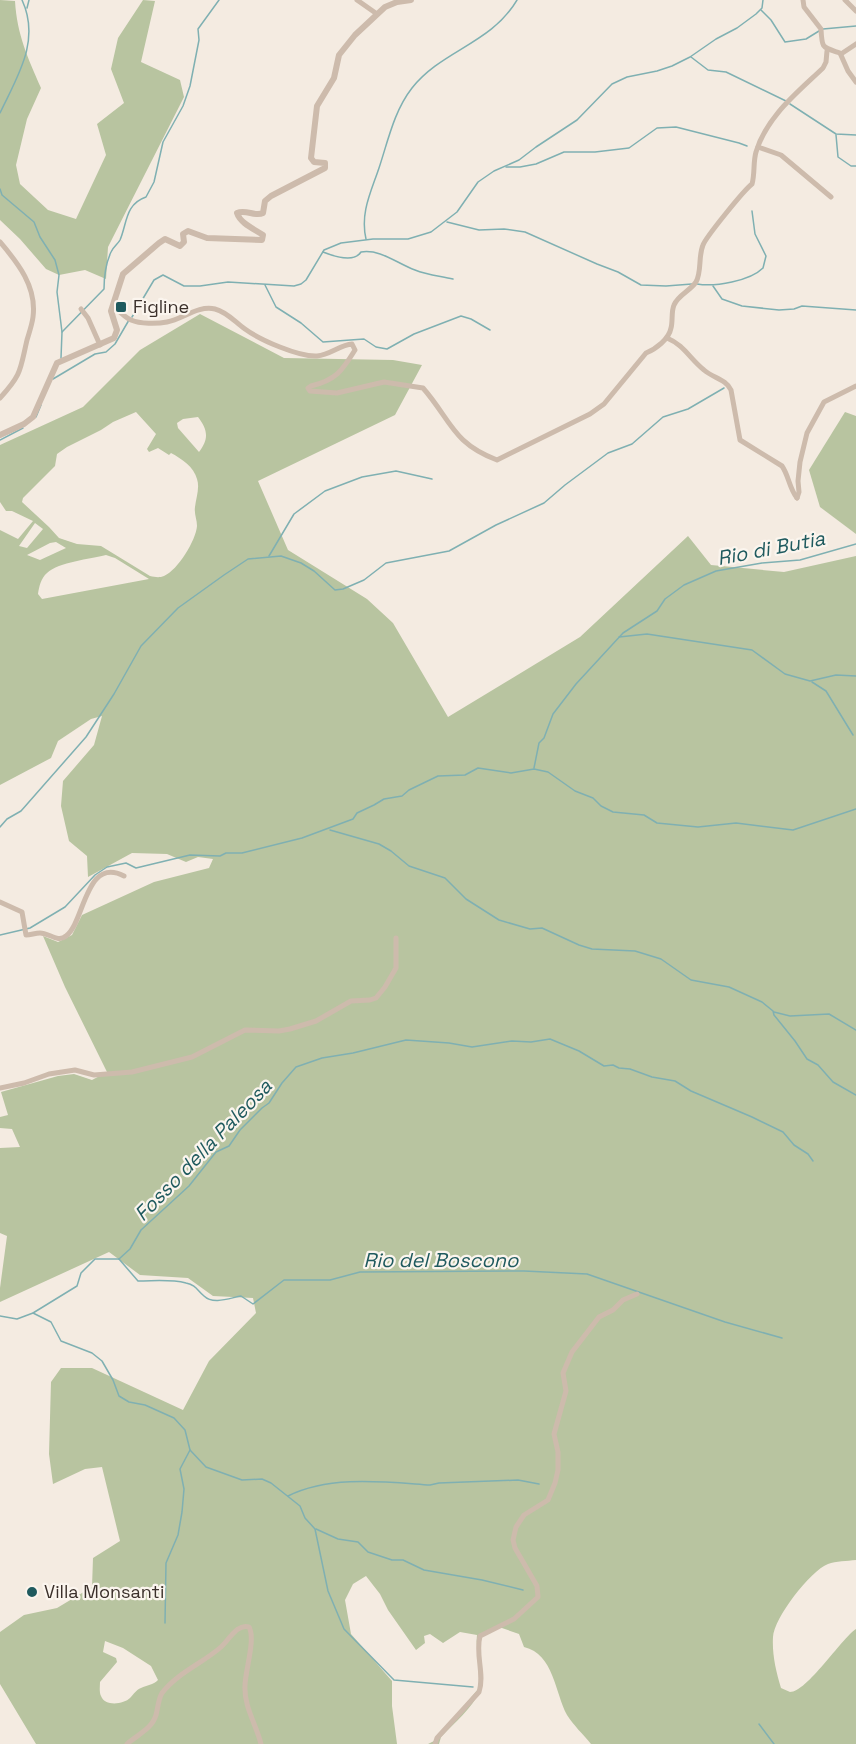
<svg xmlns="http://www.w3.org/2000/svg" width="856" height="1744" font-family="'Space Grotesk',sans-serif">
<rect width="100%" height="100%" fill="#f4ebe1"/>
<g fill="#b8c4a0" fill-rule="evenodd">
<path d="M 0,0 L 15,1 C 17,35 28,58 41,88 L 27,119 L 16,165 L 20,184 L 48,210 L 76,219 L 106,155 L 97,124 L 124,103 L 111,69 L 118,38 L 143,0 L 155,1 L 141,62 L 180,80 L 184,97 L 108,247 L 106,279 L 85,270 L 59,275 L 46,269 L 20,239 L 0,220 Z"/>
<path d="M 200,314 L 284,358 L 393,360 L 422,365 L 395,415 L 258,481 L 288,550 L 367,599 L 393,623 L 448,717 L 580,637 L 688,536 L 711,565 L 784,572 L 856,556 L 856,1560 C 847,1561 836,1561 828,1564 C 810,1571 774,1618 773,1637 C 772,1655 776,1671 781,1688 C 784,1689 787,1691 790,1692 C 807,1692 841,1639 856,1629 L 856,1744 L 591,1744 C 583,1734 574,1726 567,1715 C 555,1693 554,1654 524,1647 L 519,1634 L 499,1627 C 494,1629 487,1632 483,1636 C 472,1647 487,1675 480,1690 C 473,1708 454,1723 441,1737 L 439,1744 L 428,1744 L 434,1741 L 479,1688 C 483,1671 475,1653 477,1635 L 460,1632 L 443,1643 L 430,1634 L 424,1636 L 425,1643 L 416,1650 L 388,1610 L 380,1594 L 366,1576 L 353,1584 L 345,1600 L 351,1634 L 392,1681 L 392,1706 L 397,1744 L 36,1744 L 0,1684 L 0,1632 L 24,1615 L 57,1608 L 92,1587 L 93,1558 L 120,1541 L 102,1467 L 85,1469 L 53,1484 L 49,1454 L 51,1382 L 61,1368 L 92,1368 L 183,1410 L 209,1361 L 256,1313 L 253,1298 L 213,1296 L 188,1278 L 140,1275 L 109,1252 L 0,1302 L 0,1288 L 7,1236 L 0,1233 L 0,1148 L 20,1147 L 12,1129 L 0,1128 L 0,1117 L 8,1115 L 1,1092 L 58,1076 L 74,1074 L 92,1080 L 107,1072 L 65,987 L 43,936 L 58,942 L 72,935 L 82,915 L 154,882 L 209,868 L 213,859 L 198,857 L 186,862 L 167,854 L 132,853 L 88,877 L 87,856 L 69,841 L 61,806 L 63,781 L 94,745 L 102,716 L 91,719 L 58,741 L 51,758 L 0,785 L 0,530 L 18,539 L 33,521 L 12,511 L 6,511 L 0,502 L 0,445 L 83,407 L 140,350 ZM 136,412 L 156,434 L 147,449 L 149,452 L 158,448 L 169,455 L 171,453 C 182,459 194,467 197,479 C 200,488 196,498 195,507 C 194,514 197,519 197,526 C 196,540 178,570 164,576 C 159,578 155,577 150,576 L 101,546 L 77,544 L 59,538 L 49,527 L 22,502 L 23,498 L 55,466 L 57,454 L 67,447 L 101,430 L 113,422 ZM 198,417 C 208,430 209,439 199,452 L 178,428 L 177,423 L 183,419 ZM 35,523 L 43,529 L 27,548 L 19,546 ZM 56,542 L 66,548 L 40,560 L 27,555 L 50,543 ZM 106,555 L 115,558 L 149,579 L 42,599 L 38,594 C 39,587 41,578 47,573 C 59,562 90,559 106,555 ZM 105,1641 L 123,1648 L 151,1666 L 158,1680 C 153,1685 147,1685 141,1688 C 136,1690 134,1694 130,1698 C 124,1704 105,1707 101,1696 C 99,1692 100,1686 100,1682 L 117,1662 L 116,1658 L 103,1652 Z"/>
<polygon points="845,412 856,416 856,534 820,507 809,470"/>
</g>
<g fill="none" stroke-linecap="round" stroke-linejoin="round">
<g stroke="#7fb0b2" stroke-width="1.5">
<polyline points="27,8 29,0"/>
<polyline points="761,10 771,20 785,42 806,39 819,31"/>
<polyline points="823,29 856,26"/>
<polyline points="691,57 708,70 726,72 786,101"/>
<polyline points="790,104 836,134 856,135"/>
<path d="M 0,113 C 17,77 41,41 22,0"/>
<polyline points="836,135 838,157 851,166 856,166"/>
<polyline points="506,167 520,167 536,164 564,152 595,152 629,148 657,128 676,127 739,143 747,146"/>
<polyline points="0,189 2,195 34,222 40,237 55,260 59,275 57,292 62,332 61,358"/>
<polyline points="447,222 479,230 504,229 525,232 597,264 618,272 641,285 666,286 692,284"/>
<path d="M 366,239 C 360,213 371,192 379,168 C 388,141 394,111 412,88 C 442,50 491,44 517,0"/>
<path d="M 323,252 C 333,256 354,263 361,252 C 381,249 396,263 415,270 C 427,275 440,276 453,279"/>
<path d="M 697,284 C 715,287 750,281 763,268 L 766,256 L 755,234 L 752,211"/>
<polyline points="265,285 276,307 301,323 323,342 364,339 376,347 387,349 414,334 461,316 471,319 490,330"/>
<polyline points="713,286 722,299 742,306 779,310 794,309 802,306 856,310"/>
<polyline points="132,317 154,280 163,275 184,286 200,286 228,282 294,286 301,284 306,280 324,250 341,243 373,239 408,239 431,232 457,212 478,182 494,171 519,160 536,147 577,120 612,84 627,77 657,71 672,66 690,57 716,39 737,28 756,14 762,8 763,0"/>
<path d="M 62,332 L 104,289 C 104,277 106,263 111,252 C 113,247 118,244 120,240 C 127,224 125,204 146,197 L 154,182 L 163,142 L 183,106 L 190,86 L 199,40 L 198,29 L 219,0"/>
<polyline points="53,379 95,354 106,352 115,344 129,320"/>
<polyline points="36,417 41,405"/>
<polyline points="0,440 23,428"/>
<polyline points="269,556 294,514 325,491 362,477 396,471 432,479"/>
<polyline points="619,637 647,634 752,650 785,674 810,681 836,675 856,676"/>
<polyline points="812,682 826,691 853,735"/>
<polyline points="534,768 539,743 544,738 553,714 576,684 623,633 657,611 665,599 684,585 716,571 762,563 800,560 856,544"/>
<polyline points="0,827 7,819 21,811 86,737 114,694 141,646 178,608 224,575 248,559 281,556 301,563 314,571 335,590 343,589 364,580 386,563 449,551 496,525 544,503 565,485 608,453 632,444 663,417 688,409 724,388"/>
<polyline points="330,830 379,844 391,851 409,866 445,878 466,899 499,920 530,929 542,928 579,945 592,949 635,951 661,959 691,980 729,987 762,1002 773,1011 774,1015 795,1041 807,1059 818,1065 833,1082 856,1095"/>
<polyline points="0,935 30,928 65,907 95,875 107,867 126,863 136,868 190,855 220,856 226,853 242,853 302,838 353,819 357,813 374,805 384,799 402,796 409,790 438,776 465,775 478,768 511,773 534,769 548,772 575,791 593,798 601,806 613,812 644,815 657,823 698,827 736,823 793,830 856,809"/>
<polyline points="774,1012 790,1016 829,1014 856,1030"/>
<polyline points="119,1259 130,1249 141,1230 189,1186 216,1152 229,1146 240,1130 262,1108 269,1103 282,1083 296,1067 322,1058 353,1053 406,1040 449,1043 472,1047 512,1041 531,1042 550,1039 579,1051 604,1066 613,1065 619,1068 630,1069 652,1077 675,1081 691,1091 752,1117 783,1132 794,1145 808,1154 813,1161"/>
<path d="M 119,1259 L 138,1281 C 155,1281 170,1279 186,1283 C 196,1285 197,1290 204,1296 C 213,1305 230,1298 241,1296 L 253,1304 L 284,1280 L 330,1280 L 360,1272 L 524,1271 L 587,1274 L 725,1322 L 782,1338"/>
<polyline points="33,1313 51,1322 61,1341 92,1353 102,1361 113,1380 119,1396 129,1402 145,1405 174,1418 185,1430 190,1450 206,1467 242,1480 262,1479 271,1483 300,1506 305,1518 315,1529 328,1591 344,1629 394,1680 473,1687"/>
<polyline points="0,1316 17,1319 33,1313 77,1286 81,1273 95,1259 119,1259"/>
<path d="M 288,1496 C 330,1475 385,1482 430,1485 L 439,1483 L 518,1480 L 539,1484"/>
<polyline points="316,1529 338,1539 358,1542 368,1552 392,1560 403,1560 424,1570 482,1580 523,1590"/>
<polyline points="165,1623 166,1563 178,1535 182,1512 184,1489 180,1469 190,1450"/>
<polyline points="759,1724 774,1744"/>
</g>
<g stroke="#cdbbac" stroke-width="5">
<polyline points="357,0 377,14"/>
<path d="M 803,0 L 804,7 L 821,29 C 822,49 822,47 840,53 L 848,71 L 856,82"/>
<polyline points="845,0 856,11"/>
<polyline points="841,54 856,44"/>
<polyline points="758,147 781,155 831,197"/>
<path d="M 0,242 C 18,263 37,287 33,317 C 32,325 29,333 27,340 C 20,370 22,374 0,398"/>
<path d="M 113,307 C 120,311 125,318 131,320 C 140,324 157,324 167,322 C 183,319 198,305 215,309 C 227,312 235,322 245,329 C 260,340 299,357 317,356 C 330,355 340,345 352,344 L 355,350 C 342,371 336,380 311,386 L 308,388 L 310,391 L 337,393 L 384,382 L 423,388 C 451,420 452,443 497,460 L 590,414 L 604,404 L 646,353 C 656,349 669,339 671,328 C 673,321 671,312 674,305 C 678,295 690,291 696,282 C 702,271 698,257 703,245 C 706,237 744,190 752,184 C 755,174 753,162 756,152 C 767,116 797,93 823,68 L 826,62 L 827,51"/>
<polyline points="81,309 88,318 100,345"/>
<path d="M 667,338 C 684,345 690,359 704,370 C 713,378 726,379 731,390 L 740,440 L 782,466 C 789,476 789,488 797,498"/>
<polyline points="797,498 799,492 798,481 800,462 807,433 824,402 856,386"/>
<path d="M 0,902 L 22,912 L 26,935 C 31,935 35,933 40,933 C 49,933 58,943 66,936 C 85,922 85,856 124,876"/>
<polyline points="0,1088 24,1083 49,1074 75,1070 94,1075 132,1072 192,1057 245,1030 279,1031 290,1029 316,1021 351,1001 370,1000 376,998 385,987 396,968 396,938"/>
<path d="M 127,1744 C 137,1735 152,1729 156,1715 C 158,1708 158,1700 162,1693 C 177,1673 203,1663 221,1647 C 229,1640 237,1623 249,1627 C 256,1639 245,1671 245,1686 C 244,1707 256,1724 261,1744"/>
<path d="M 435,1744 L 437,1738 L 479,1692 C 485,1674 475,1655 480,1636 L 514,1619 L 538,1597 L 537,1586 L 515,1548 L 513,1540 L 516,1527 L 524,1515 L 548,1500 L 555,1483 L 558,1470 L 558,1452 L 554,1434 L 566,1391 L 563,1373 L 572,1352 L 599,1317 L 613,1310 L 623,1300 L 637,1294"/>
</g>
<path stroke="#cdbbac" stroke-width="6" d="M 0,435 L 24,424 L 33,417 L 57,363 L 114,338 L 117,330 L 111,311 L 123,274 L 159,243 L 165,239 L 180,246 L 184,242 L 183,234 L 188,231 L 207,238 L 262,240 L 263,235 C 254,229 240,223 237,213 C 246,209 255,217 263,213 L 265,201 L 271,196 L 325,168 L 325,163 L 314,162 L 311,158 L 317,106 L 334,78 L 339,55 L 355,35 L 385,7 L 397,2 L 411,0"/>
</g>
<g fill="#1f5a5e" stroke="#fbf5ee" stroke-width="2">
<rect x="115" y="301" width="12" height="12" rx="3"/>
<circle cx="32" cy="1592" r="6"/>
</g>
<g text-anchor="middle" stroke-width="4.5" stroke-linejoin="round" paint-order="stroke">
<g font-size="18" fill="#3b302b" stroke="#fbf5ee" text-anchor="start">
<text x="133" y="313">Figline</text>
<text x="44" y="1598">Villa Monsanti</text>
</g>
<g font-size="20" font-style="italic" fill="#1f5a5e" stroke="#fbf5ee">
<text transform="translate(771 548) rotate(-11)" y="7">Rio di Butia</text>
<text transform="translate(203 1150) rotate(-46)" y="7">Fosso della Paleosa</text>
<text x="441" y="1267">Rio del Boscono</text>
</g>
</g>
</svg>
